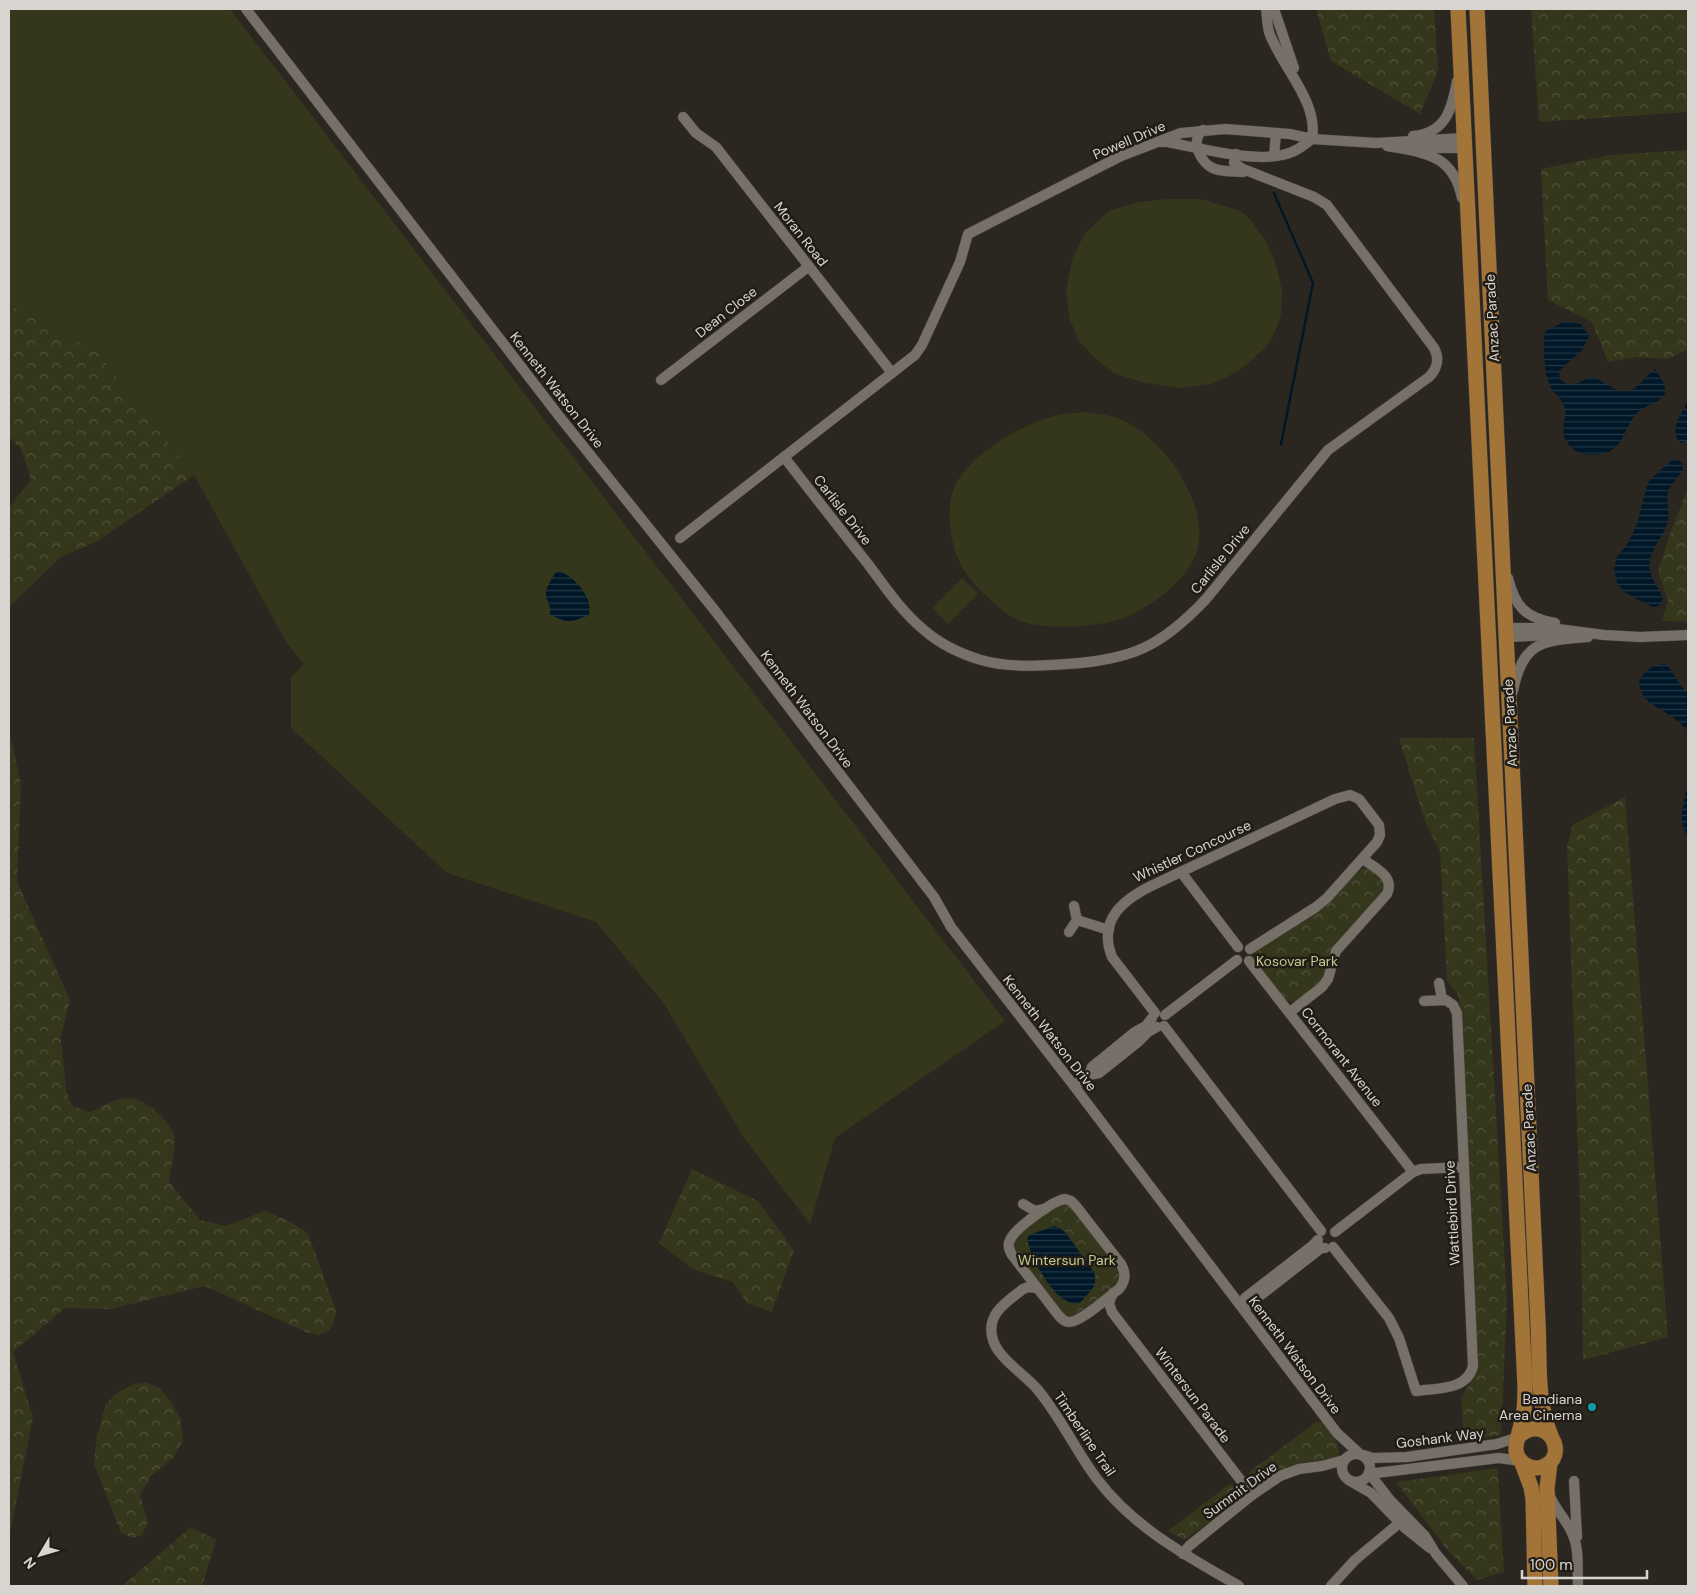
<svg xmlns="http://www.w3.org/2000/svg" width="1697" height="1595" font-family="'DM Sans',sans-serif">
<defs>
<pattern id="forest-crowns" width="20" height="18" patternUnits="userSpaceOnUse" patternTransform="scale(1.25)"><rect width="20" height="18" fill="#34371c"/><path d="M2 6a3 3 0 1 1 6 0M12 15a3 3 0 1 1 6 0" fill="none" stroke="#51533c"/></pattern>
<pattern id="water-rules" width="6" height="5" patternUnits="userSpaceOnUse" patternTransform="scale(1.25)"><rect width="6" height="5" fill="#001728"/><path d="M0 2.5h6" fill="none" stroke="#243846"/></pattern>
</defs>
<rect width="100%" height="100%" fill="#2b2620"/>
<g fill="#34371c">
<polygon points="9,9 230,9 1005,1021 835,1138 810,1224 742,1135 665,1005 596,922 447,873 291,728 291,677 304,664 288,645 194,475 95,350 9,304"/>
<polygon points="1167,199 1201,199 1240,211 1251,220 1267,243 1277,267 1282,290 1281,315 1275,332 1266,347 1244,367 1229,376 1211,384 1182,388 1145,383 1113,373 1096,359 1078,340 1069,317 1066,290 1073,257 1085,233 1109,211 1139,202"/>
<path d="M 1087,412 C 1100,414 1112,415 1124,421 C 1167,440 1220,518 1191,564 C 1178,586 1147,609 1124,618 C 1097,627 1046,631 1020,621 C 1010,617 1003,611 995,604 C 983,593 971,582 962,567 C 949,543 943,500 960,477 C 979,449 1021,425 1054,416 C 1064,413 1076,413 1087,412 Z"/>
<polygon points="962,578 978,594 948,624 932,608"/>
</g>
<g fill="url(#forest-crowns)">
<polygon points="1316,9 1434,9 1438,70 1420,114 1331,61"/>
<polygon points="1531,9 1688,9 1688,112 1539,122"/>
<polygon points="1688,150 1688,350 1667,359 1636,357 1608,362 1592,322 1548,300 1541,169 1611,155"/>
<polygon points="9,304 95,350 194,475 96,542 61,557 9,607 9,507 31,480 21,449 9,437"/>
<polygon points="1688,489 1688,622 1662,621 1668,600 1658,571 1672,528"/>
<path d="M 9,728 L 21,785 L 17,882 L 70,1000 L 61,1037 L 66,1091 L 72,1106 L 90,1112 C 102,1107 117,1097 131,1098 C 145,1099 170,1121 174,1135 C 177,1143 170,1172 169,1182 L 200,1220 L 226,1226 L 264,1211 L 289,1221 L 308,1233 L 336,1311 L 334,1322 L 330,1330 L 319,1335 L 306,1332 L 205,1286 L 111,1309 L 65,1308 L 13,1352 L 33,1417 L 9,1538 Z"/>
<polygon points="1399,738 1474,738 1507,1300 1501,1435 1464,1440 1461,1398 1476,1373 1462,1013 1458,995 1447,980 1440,851 1425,822"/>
<polygon points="1625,797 1668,1337 1583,1360 1581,1231 1567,846 1573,825"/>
<path d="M 1365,868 C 1377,870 1384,879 1384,891 L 1328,969 L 1320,984 L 1299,1000 L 1294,1002 L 1285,1000 L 1255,962 L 1254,954 L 1256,951 C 1286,931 1316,913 1342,889 C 1349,882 1355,871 1365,868 Z"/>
<polygon points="692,1169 758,1201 794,1250 772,1312 747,1303 733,1282 692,1269 659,1243"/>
<path d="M 1058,1204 L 1068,1204 L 1120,1271 L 1119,1280 L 1115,1287 L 1077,1314 L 1070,1317 L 1064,1315 L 1013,1250 C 1011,1234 1046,1214 1058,1204 Z"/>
<polygon points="146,1382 160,1388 171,1402 180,1417 183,1441 173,1458 151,1476 140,1495 148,1522 142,1535 133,1538 121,1533 94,1464 96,1441 105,1406 114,1395 134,1384"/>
<path d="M 1316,1422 L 1323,1422 C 1331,1432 1342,1445 1338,1458 L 1308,1462 L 1282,1470 L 1257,1483 L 1248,1473 Z"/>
<polygon points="1498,1468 1504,1572 1477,1580 1445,1547 1396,1482"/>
<polygon points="1231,1483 1241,1494 1239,1499 1185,1540 1168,1531"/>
<polygon points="191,1527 216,1540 202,1586 122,1586"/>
</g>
<g fill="url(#water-rules)">
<path d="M 1566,321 L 1581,324 L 1589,336 L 1582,350 L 1560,370 L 1559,378 C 1573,392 1579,379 1594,377 C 1603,381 1619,396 1631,390 C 1640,386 1647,375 1655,369 C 1659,375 1667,385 1665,393 C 1662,403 1644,405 1637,413 C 1621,431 1625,456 1589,455 C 1580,454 1572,450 1567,442 C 1558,430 1569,418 1564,406 C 1561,397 1552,392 1549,384 C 1544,371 1543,345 1545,331 Z"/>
<path d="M 1688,401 L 1688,441 L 1681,443 C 1667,431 1682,414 1688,401 Z"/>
<path d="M 1674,458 L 1682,463 C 1687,474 1670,481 1668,493 C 1666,503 1671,513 1667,524 C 1662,540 1646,553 1650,571 C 1652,582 1660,589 1663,599 L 1659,606 L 1653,607 L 1644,603 L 1624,592 L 1617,583 L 1614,569 L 1617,557 L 1628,543 L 1637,524 L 1647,485 L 1651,479 Z"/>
<path d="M 559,571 C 574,576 594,598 589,615 C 581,618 574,622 565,621 C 560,620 555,616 550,615 C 552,599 539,600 551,580 C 554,575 554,573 559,571 Z"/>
<path d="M 1661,664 L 1666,664 C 1675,673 1678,685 1688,693 L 1688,733 C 1684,727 1680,722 1674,718 C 1661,708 1639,702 1639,681 C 1645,671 1650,667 1661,664 Z"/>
<path d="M 1688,782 L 1688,836 C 1676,821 1685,800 1688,782 Z"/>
<path d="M 1054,1226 L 1058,1227 L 1065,1232 L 1095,1274 L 1095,1283 L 1093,1288 L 1080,1303 C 1056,1309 1032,1259 1027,1240 L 1029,1235 Z"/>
</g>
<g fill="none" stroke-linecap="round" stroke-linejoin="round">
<polyline stroke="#001728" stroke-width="2.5" points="1274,193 1313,283 1281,444"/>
<g stroke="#46423d" stroke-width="11">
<g id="street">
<polyline points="246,9 559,416 716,612 934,897 951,927 1074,1086 1337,1433 1361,1455"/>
<path d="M 1266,9 C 1267,16 1267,24 1269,32 C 1280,65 1319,101 1312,139"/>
<polyline points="1274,9 1294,68"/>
<polyline points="683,117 696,133 716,147 892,373"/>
<path d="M 1203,130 C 1189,141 1201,164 1215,169 C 1224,172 1234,171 1243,172"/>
<path d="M 1413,136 C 1446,133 1452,109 1457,81"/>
<path d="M 1161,142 L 1168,142 C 1198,148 1253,162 1282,155 C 1294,153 1303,146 1312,139"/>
<path d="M 1387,146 C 1425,153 1453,154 1462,198"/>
<polyline points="1418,148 1465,148"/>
<polyline points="1274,156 1276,133"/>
<polyline points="661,380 808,267"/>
<path d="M 784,457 C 812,493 840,529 868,564 C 885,587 902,612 924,630 C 940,644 961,654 981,660 C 1009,668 1039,666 1067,664 C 1132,660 1162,646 1206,599 L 1328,450 L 1429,377 C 1437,369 1440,359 1434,348 L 1327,205 L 1314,197 L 1243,169 L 1234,163 L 1236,154"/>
<polyline points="680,538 915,355 922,345 960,262 968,234 1121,156 1181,133 1225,129 1290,134 1312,139 1376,143 1464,138"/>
<path d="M 1508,578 C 1515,606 1525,618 1555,623"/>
<polyline points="1505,628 1550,628 1604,635 1640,637 1688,635"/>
<polyline points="1506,637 1555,635"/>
<path d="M 1513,691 C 1523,640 1543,641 1588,637"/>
<polyline points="1181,872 1238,947"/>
<polyline points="1077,920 1109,930"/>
<polyline points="1069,932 1077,920 1074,906"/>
<polyline points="1249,961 1413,1172"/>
<polyline points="1439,983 1442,999"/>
<path d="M 1290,1012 L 1322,987 L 1328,979 L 1336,951 L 1387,894 C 1395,876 1375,868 1363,859"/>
<path d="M 1155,1013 L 1112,957 C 1098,921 1121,901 1151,886 L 1335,799 L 1350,795 L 1359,799 L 1379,825 L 1380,835 L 1377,842 L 1327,898 L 1316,907 L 1250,949"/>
<polyline points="1165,1015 1237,960"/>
<polyline points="1164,1026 1321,1231"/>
<polyline points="1089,1075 1092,1067 1135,1032 1146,1026 1152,1018"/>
<polyline points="1074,1086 1089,1075 1099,1073 1138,1042 1148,1032 1157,1027"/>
<path d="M 1065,1199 L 1071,1201 L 1076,1206 L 1121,1264 C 1126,1273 1126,1281 1119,1289 C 1108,1297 1081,1322 1069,1322 C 1064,1322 1062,1319 1059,1316 L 1012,1255 C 1009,1250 1007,1245 1010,1240 C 1014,1229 1054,1200 1065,1199 Z"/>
<polyline points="1023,1204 1035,1211 1045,1209"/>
<polyline points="1335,1232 1413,1172 1421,1169 1464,1167"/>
<path d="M 1333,1247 L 1389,1318 L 1399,1338 L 1416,1391 C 1436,1388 1467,1391 1473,1366 L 1457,1013 L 1453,1005 L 1446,1000 L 1424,1001"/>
<path d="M 1037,1288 L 1028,1287 L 1023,1289 C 1008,1301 987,1313 992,1336 C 995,1357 1025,1374 1038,1390 C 1061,1418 1076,1451 1097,1479 C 1134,1528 1187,1556 1239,1586"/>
<polyline points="1113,1293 1109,1303 1112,1312 1252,1495"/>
<polyline points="1245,1298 1312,1246 1318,1240"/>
<polyline points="1243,1309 1316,1252 1321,1248 1325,1248"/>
<circle cx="1356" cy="1468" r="14"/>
<polyline points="1363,1455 1373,1458 1407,1457 1497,1444 1519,1437"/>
<polyline points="1369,1472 1376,1473 1499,1458 1521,1461"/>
<polyline points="1369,1473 1390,1500 1425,1536 1436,1554 1463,1586"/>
<polyline points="1350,1481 1371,1493 1405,1528 1430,1548"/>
<polyline points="1574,1481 1577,1537"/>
<path d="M 1550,1496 C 1555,1509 1565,1518 1571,1531 C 1580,1547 1577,1568 1578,1586"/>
<polyline points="1183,1554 1189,1546 1252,1495 1280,1476 1299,1469 1322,1466 1344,1460"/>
<polyline points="1331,1586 1355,1560 1404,1519"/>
</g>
</g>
<g stroke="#46423d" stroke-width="16">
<g id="primary">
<path d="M 1458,9 L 1525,1386 C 1525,1397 1525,1407 1523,1417 C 1521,1427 1515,1443 1516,1451 C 1517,1456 1520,1461 1524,1464 C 1530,1468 1536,1469 1542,1467 C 1571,1458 1548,1411 1519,1436"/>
<path d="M 1477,9 L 1538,1323 C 1540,1362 1536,1400 1551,1436"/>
<polyline points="1522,1463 1531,1487 1533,1498 1535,1586"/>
<polyline points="1550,1463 1547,1488 1551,1586"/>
</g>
</g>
<use href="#street" stroke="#777069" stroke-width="10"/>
<use href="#primary" stroke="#a37437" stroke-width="15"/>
</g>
<circle fill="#0f9aa8" stroke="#211c16" stroke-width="2" cx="1592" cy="1407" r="5"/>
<g text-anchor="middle" stroke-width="5" stroke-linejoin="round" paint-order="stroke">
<g font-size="14" fill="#d8d5d1" stroke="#211c16">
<text transform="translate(1129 140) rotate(-23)" y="5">Powell Drive</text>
<text transform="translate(801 234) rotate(52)" y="5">Moran Road</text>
<text transform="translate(726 312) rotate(-38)" y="5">Dean Close</text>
<text transform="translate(1492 318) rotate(-93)" y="5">Anzac Parade</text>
<text transform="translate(557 390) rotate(52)" y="5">Kenneth Watson Drive</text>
<text transform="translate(843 510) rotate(52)" y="5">Carlisle Drive</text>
<text transform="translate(1220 559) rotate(-51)" y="5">Carlisle Drive</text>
<text transform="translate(807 709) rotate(53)" y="5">Kenneth Watson Drive</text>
<text transform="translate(1510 723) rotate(-93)" y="5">Anzac Parade</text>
<text transform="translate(1192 851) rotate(-25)" y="5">Whistler Concourse</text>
<text transform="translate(1050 1033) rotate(52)" y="5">Kenneth Watson Drive</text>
<text transform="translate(1342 1057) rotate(52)" y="5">Cormorant Avenue</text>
<text transform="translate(1529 1128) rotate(-93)" y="5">Anzac Parade</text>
<text transform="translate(1452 1213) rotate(-93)" y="5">Wattlebird Drive</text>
<text transform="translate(1295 1355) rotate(53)" y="5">Kenneth Watson Drive</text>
<text transform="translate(1193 1395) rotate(53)" y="5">Wintersun Parade</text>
<text transform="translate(1085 1434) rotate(56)" y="5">Timberline Trail</text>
<text transform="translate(1440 1438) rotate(-7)" y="5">Goshank Way</text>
<text transform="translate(1240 1490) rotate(-36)" y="5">Summit Drive</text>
</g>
<g font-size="14" fill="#c3cb91" stroke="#211c16">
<text x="1297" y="966">Kosovar Park</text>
<text x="1067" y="1265">Wintersun Park</text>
</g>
<g font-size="14" fill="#d8d5d1" stroke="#211c16" text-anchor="end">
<text x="1582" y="1404">Bandiana<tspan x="1582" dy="16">Area Cinema</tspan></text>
</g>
</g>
<rect width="1697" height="1595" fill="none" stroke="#d8d5d1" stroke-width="20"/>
<g transform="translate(40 1555) rotate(232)" stroke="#211c16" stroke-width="4" paint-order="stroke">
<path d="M0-4L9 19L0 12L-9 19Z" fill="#d8d5d1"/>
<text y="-8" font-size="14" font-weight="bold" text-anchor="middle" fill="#d8d5d1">N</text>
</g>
<path d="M1522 1570v8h125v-8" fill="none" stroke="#d8d5d1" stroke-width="2.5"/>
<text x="1530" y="1570" font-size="15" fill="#d8d5d1" stroke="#211c16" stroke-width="4" paint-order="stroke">100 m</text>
</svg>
